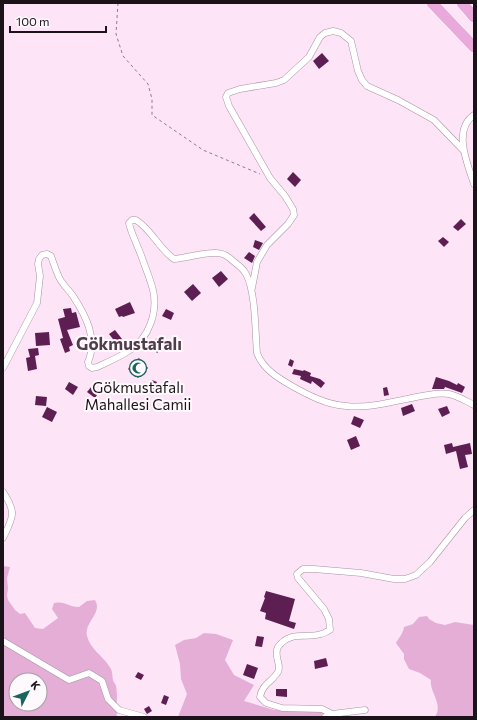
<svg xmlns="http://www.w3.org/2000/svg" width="477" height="720" font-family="Commissioner,sans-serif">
<rect width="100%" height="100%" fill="#fee4f7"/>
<g fill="#e5aed7" fill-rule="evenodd">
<path d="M 3,566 L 10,567 L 7,578 L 8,589 L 7,595 L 8,600 L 15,610 L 20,614 L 25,613 L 35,628 L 43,629 L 58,618 L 52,609 L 54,603 C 67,601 67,607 79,607 L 87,601 L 95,600 C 103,613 84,622 87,636 C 90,649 103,656 109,666 C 113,671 112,675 113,680 C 113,681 116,685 116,686 C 118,695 116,707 117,717 L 3,717 ZM 16,680 L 40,680 L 40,704 L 16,704 Z"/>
<path d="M 427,616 L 429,619 L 436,623 L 445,625 L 455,622 L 474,625 L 474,717 L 435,717 C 444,704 429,692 431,680 L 420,673 L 409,669 L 404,659 L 404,654 L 396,643 C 399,637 403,634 404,627 L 413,624 L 419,617 Z"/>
<polygon points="204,633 216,634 233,640 225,660 234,675 254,685 244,701 274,710 324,712 328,717 178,717 187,694 181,679 180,664 175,645 184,640 196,638"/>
</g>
<g fill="#5d1f52">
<polygon points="322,53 329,61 319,69 313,61"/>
<polygon points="293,172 301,180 295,187 287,179"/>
<polygon points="254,213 266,227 261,231 249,218"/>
<polygon points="461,219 466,224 458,231 453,227"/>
<polygon points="443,237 449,242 444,247 438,241"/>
<polygon points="255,240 263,243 259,250 253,247"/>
<polygon points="249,252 255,256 252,263 244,258"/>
<polygon points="221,271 228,279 219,287 212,278"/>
<polygon points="193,284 201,293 192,301 184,292"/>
<polygon points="130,302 135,313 123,317 122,316 119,317 115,309"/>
<polygon points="71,308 72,313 76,312 80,327 67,330 73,345 69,347 70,351 65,353 60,339 63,338 58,319 65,317 63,309"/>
<polygon points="166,309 174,313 171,320 162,316"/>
<polygon points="115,330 122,339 116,343 109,334"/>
<polygon points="49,332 50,345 36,346 35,333"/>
<polygon points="160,336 167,344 157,353 150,344"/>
<polygon points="38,348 39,355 35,356 37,369 28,371 26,358 30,357 28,349"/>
<polygon points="139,358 148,368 138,378 128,369"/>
<polygon points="290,359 294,361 292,367 288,365"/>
<polygon points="294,369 303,371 304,370 311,373 310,376 320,379 325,383 321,388 312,381 311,384 300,379 301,376 292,374"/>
<polygon points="436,377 449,381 457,385 458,383 465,387 462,393 445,387 444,389 432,389"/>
<polygon points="152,380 157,382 152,394 146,392"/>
<polygon points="69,382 78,387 73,395 65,389"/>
<polygon points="92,386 99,392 95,398 87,392"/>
<polygon points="387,387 389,395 384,396 383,388"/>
<polygon points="36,396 47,397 46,406 35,405"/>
<polygon points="412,404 415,411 403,416 401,408"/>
<polygon points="447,406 450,413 442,417 438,409"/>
<polygon points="47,407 57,412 52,422 42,417"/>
<polygon points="354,416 364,420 360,428 351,424"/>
<polygon points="356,436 360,446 351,450 347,440"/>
<polygon points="452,443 453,447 470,443 472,454 465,455 468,467 460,469 456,451 446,454 444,445"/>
<polygon points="266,591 295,599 289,621 296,623 294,629 265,619 266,613 260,611 265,598 264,597"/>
<polygon points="257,636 264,637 262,647 255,646"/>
<polygon points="326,658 328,666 315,669 314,661"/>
<polygon points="247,664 258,668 254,679 243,675"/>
<polygon points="138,672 144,675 141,680 135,677"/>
<polygon points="276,689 287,689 287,697 276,696"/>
<polygon points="164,695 169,697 166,705 161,703"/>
<polygon points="149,706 152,711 147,714 144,709"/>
</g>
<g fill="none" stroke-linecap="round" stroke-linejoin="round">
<g stroke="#a891a2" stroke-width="7">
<g id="minor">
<path d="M 474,115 C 452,130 468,165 474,184"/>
<polyline points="252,288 257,262 267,245 288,224 294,215 293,209 285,196 270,178 229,106 226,97 228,93 240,89 276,83 284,80 309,57 320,37 325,33 333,31 341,33 351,41 358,71 362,80 367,86 398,100 434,120 463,150"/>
<path d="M 3,368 L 37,303 L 40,276 L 38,264 L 39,259 L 42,255 L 47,254 L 51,256 C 54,264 56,272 60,279 C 63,285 69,290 73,296 C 86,316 98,339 88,362 L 89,366 L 92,368 L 97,367 C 108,362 120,357 130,350 C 149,338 158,312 153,290 C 150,278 145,267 141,255 C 138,247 130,230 129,223 L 132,220 L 136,220 C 152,230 159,249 174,259 C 188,258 203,252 217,253 C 223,253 229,257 233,261 C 238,265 243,268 246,274 C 256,293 255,331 257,353 C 263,369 278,378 292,386 C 308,395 327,405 346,406 C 373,409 401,399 428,395 C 434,394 442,393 449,394 C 458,396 466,401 474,405"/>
<path d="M 3,492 C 17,513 13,517 3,538"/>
<polyline points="3,641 69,680 89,673 102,681 108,699 119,710 144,717"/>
<path d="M 365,710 L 332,714 L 322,709 L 282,708 L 266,703 L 260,697 C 262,684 272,682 278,672 C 282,664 273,656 278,647 C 290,630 306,639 321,634 C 324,634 327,631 330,630 L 329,619 L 324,609 L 298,578 L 297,574 L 303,569 L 314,569 L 361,573 L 394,579 L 405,579 L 416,575 L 430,562 L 465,518 L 474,510"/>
<polyline points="325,717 332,714"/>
</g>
</g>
<g stroke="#fff" stroke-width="12">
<g id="motorway">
<polyline points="432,3 474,47"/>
<polyline points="462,3 474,17"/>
</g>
</g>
<polyline stroke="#8e7c89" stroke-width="1" stroke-dasharray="3 3" stroke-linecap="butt" points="118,3 116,34 123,56 148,84 152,99 152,115 203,150 260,174"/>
<use href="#minor" stroke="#fff" stroke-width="6"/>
<use href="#motorway" stroke="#eaa9db" stroke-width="11"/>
</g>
<defs>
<g id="mosque-ring" transform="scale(0.9)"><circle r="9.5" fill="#fef9fc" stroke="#19655d" stroke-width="1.5"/><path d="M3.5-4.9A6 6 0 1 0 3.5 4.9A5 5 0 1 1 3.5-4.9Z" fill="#19655d"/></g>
</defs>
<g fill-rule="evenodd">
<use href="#mosque-ring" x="138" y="368"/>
</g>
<g text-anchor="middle" stroke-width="4" stroke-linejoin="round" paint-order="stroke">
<g font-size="15" fill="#1c131a" stroke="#fef9fc">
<text x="138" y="393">Gökmustafalı<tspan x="138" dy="17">Mahallesi Camii</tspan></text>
</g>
<g font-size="17" font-weight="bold" fill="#503c4b" stroke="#fef9fc">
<text x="129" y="350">Gökmustafalı</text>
</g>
</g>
<rect width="477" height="720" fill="none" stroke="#1c131a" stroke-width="8"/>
<g transform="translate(28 692) rotate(48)"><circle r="19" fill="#fef9fc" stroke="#a49da2"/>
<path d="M0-3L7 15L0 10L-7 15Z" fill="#19655d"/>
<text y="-6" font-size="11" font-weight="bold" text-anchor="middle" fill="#1c131a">K</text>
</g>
<path d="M10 26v6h96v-6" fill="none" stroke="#1c131a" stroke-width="2"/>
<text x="16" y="26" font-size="12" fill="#1c131a" stroke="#fef9fc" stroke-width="3" paint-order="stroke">100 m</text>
</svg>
